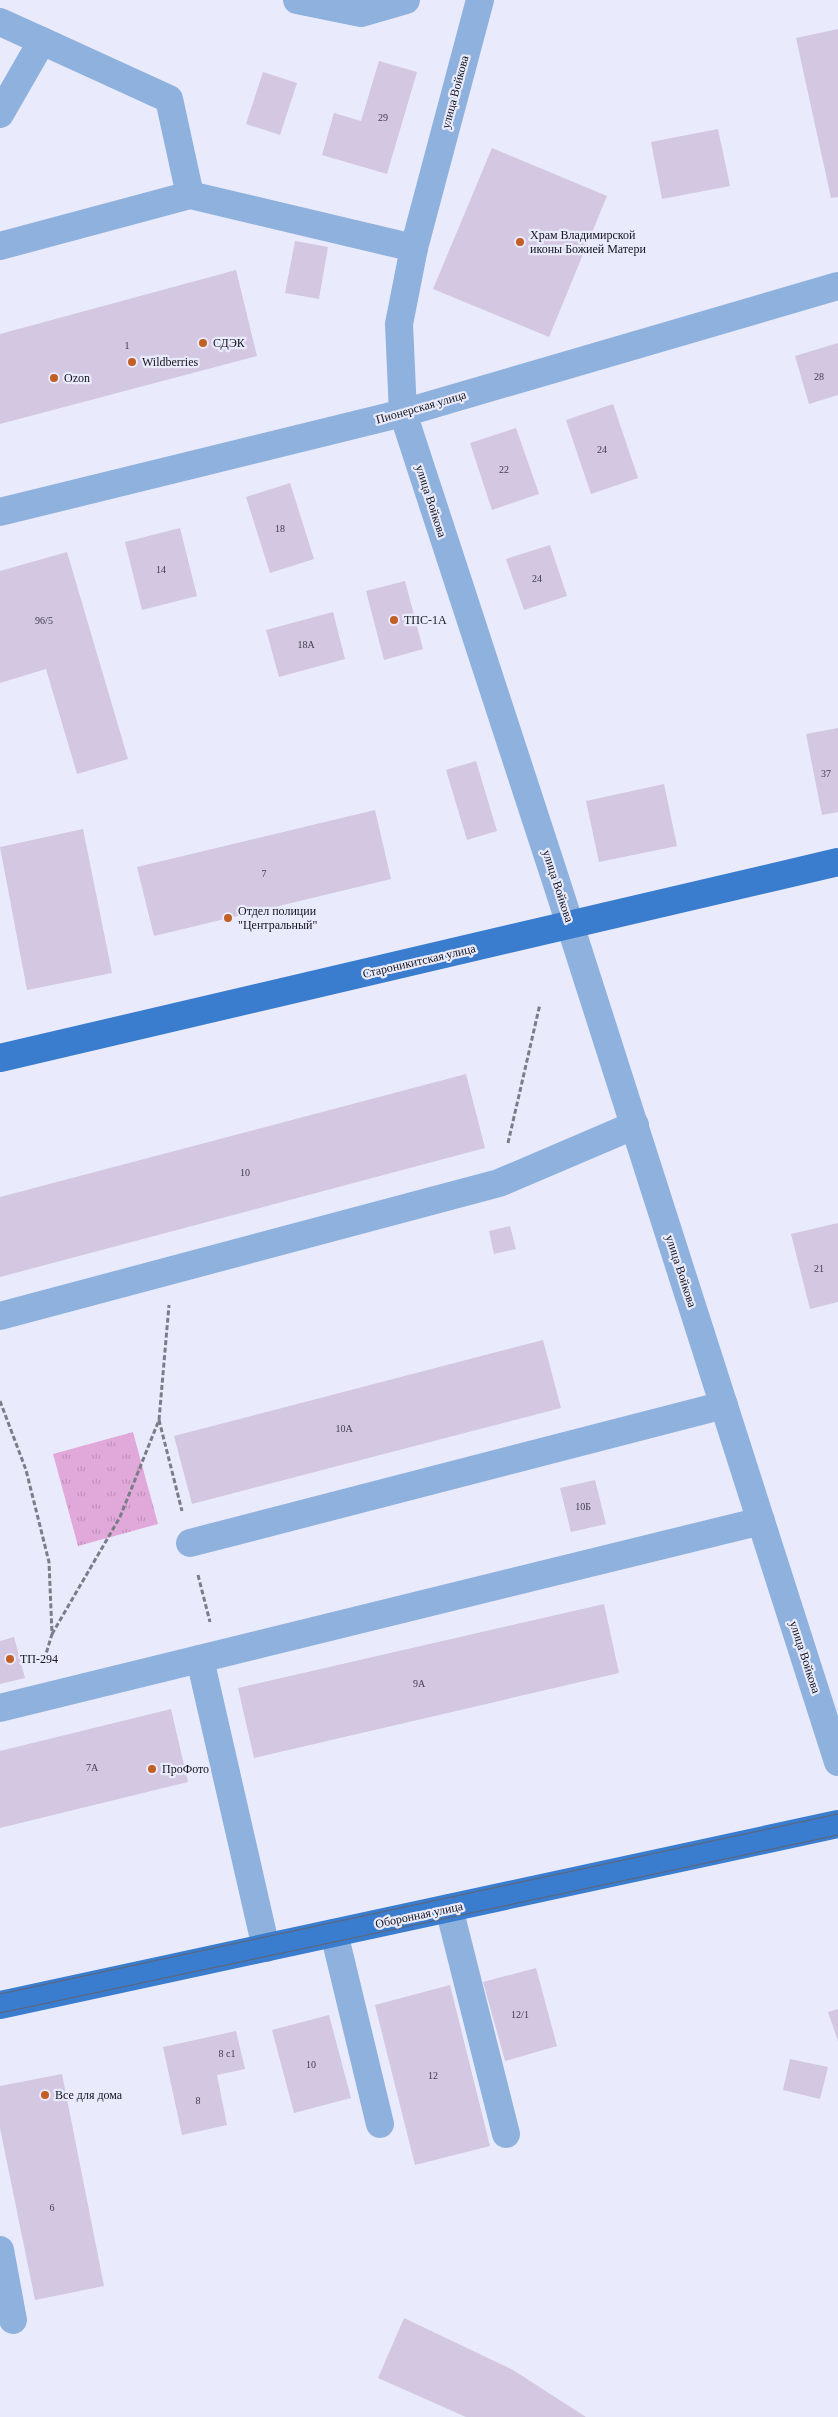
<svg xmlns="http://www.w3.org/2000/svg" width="838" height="2417" font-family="'Times New Roman',serif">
<defs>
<pattern id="grass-tufts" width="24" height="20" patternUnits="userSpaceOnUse" patternTransform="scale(1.25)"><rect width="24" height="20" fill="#e1a9da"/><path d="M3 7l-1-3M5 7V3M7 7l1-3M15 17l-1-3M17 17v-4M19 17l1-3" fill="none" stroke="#c091bb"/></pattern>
</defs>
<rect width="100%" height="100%" fill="#e9ebfc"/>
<polygon fill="url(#grass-tufts)" points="133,1432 158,1524 78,1546 53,1454"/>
<g fill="#d3c7e1">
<polygon points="838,29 838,197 831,198 796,38"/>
<polygon points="379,61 417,72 387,174 322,155 334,113 361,121"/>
<polygon points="263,72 297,83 280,135 246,124"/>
<polygon points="718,129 730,186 662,199 651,142"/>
<polygon points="492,148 607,196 549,337 433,289"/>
<polygon points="295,241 328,247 319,299 285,293"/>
<polygon points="236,270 257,356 0,424 0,334"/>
<polygon points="838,343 838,395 809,404 795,356"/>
<polygon points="613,404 638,478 591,494 566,420"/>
<polygon points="516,428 539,494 492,510 470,443"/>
<polygon points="290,483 314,559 270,573 246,497"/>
<polygon points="180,528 197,596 142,610 125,542"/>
<polygon points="550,545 567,596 524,610 506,559"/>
<polygon points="67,552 128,759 77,774 46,669 0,683 0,571"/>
<polygon points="405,581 423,649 384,660 366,591"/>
<polygon points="333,612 345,659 279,677 266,630"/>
<polygon points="838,728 838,812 822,815 806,734"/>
<polygon points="476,761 497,831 467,840 446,770"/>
<polygon points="664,784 677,846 599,862 586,801"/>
<polygon points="375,810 391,879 154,936 137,867"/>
<polygon points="83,829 112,973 27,990 0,847"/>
<polygon points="466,1074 485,1148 0,1277 0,1197"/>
<polygon points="838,1223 838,1302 810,1309 791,1234"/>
<polygon points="510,1226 516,1249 494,1254 489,1231"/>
<polygon points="543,1340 561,1408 192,1504 174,1436"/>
<polygon points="595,1480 606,1524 571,1532 560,1488"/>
<polygon points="604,1604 619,1673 254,1758 238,1688"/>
<polygon points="14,1637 25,1678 0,1684 0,1641"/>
<polygon points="171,1709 188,1782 0,1828 0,1751"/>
<polygon points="536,1968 557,2046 505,2061 483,1982"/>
<polygon points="450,1985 490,2146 415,2165 375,2005"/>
<polygon points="838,2009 838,2041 828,2012"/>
<polygon points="329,2015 351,2098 294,2113 272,2030"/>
<polygon points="236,2031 245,2069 217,2075 227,2125 182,2135 163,2047"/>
<polygon points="790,2059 828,2067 820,2099 783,2090"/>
<polygon points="62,2074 104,2286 35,2300 0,2128 0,2086"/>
<polygon points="404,2318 513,2370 586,2417 466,2417 378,2378"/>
</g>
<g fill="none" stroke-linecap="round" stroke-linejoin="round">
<g stroke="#7c7d8a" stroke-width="3" stroke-dasharray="5 2.5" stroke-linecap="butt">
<polyline points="508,1143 540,1004"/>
<polyline points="0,1401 26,1470 49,1562 52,1634 43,1664"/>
<polyline points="159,1420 182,1511"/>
<polyline points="198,1575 210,1622"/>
<polyline points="52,1634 120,1517 159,1420 169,1305"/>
</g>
<g stroke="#8fb1de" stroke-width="28">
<polyline points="297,0 361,13 406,0"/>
<polyline points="480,0 414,248 399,324 403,413 557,884 838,1762"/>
<polyline points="0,22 42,41"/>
<polyline points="0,114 42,41 169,99 190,195"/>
<polyline points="0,246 190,195 414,248"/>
<polyline points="0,512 403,413 838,286"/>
<polyline points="0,1316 499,1183 635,1125"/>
<polyline points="190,1543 724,1405"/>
<polyline points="200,1659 266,1948"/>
<polyline points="0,1708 761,1521"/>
<polyline points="449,1908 506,2134"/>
<polyline points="334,1933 380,2124"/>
<polyline points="0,2250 13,2320"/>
</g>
<g stroke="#3a7ccd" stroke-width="28">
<polyline points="0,1058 838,862"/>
<polyline points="0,2005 838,1824"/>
</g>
<g stroke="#62636f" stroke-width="1">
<polyline points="0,1994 838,1814"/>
<polyline points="0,2013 838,1835"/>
</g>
</g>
<g fill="#c25f25" stroke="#e9ebfc" stroke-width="2">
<circle cx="520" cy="242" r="5"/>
<circle cx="203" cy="343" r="5"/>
<circle cx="132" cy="362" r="5"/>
<circle cx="54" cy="378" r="5"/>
<circle cx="394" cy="620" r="5"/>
<circle cx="228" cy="918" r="5"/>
<circle cx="10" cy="1659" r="5"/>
<circle cx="152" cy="1769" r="5"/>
<circle cx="45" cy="2095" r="5"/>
</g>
<g text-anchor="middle" stroke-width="4.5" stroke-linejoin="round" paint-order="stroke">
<g font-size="10" fill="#43414e">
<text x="383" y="121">29</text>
<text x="127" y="349">1</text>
<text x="819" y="380">28</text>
<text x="602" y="453">24</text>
<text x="504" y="473">22</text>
<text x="280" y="532">18</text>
<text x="161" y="573">14</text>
<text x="537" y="582">24</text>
<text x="44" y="624">96/5</text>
<text x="306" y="648">18А</text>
<text x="826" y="777">37</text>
<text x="264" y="877">7</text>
<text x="245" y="1176">10</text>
<text x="819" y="1272">21</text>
<text x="344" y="1432">10А</text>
<text x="583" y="1510">10Б</text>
<text x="419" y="1687">9А</text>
<text x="92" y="1771">7А</text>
<text x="520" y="2018">12/1</text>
<text x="227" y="2057">8 с1</text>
<text x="311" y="2068">10</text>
<text x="433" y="2079">12</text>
<text x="198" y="2104">8</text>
<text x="52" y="2211">6</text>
</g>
<g font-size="12" fill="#13141d" stroke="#e9ebfc">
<text transform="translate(455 92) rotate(-75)" y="4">улица Войкова</text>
<text transform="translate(421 407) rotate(-16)" y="4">Пионерская улица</text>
<text transform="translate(431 501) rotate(72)" y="4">улица Войкова</text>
<text transform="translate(558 886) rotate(72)" y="4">улица Войкова</text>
<text transform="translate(419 961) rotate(-13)" y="4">Староникитская улица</text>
<text transform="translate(681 1271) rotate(72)" y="4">улица Войкова</text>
<text transform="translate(805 1657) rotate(72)" y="4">улица Войкова</text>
<text transform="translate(419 1915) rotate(-12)" y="4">Оборонная улица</text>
</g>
<g font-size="12" fill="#13141d" stroke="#e9ebfc" text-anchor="start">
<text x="530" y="239">Храм Владимирской<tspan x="530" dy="14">иконы Божией Матери</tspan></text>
<text x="213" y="347">СДЭК</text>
<text x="142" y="366">Wildberries</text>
<text x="64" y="382">Ozon</text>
<text x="404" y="624">ТПС-1А</text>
<text x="238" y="915">Отдел полиции<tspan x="238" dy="14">"Центральный"</tspan></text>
<text x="20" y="1663">ТП-294</text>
<text x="162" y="1773">ПроФото</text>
<text x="55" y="2099">Все для дома</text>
</g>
</g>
</svg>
